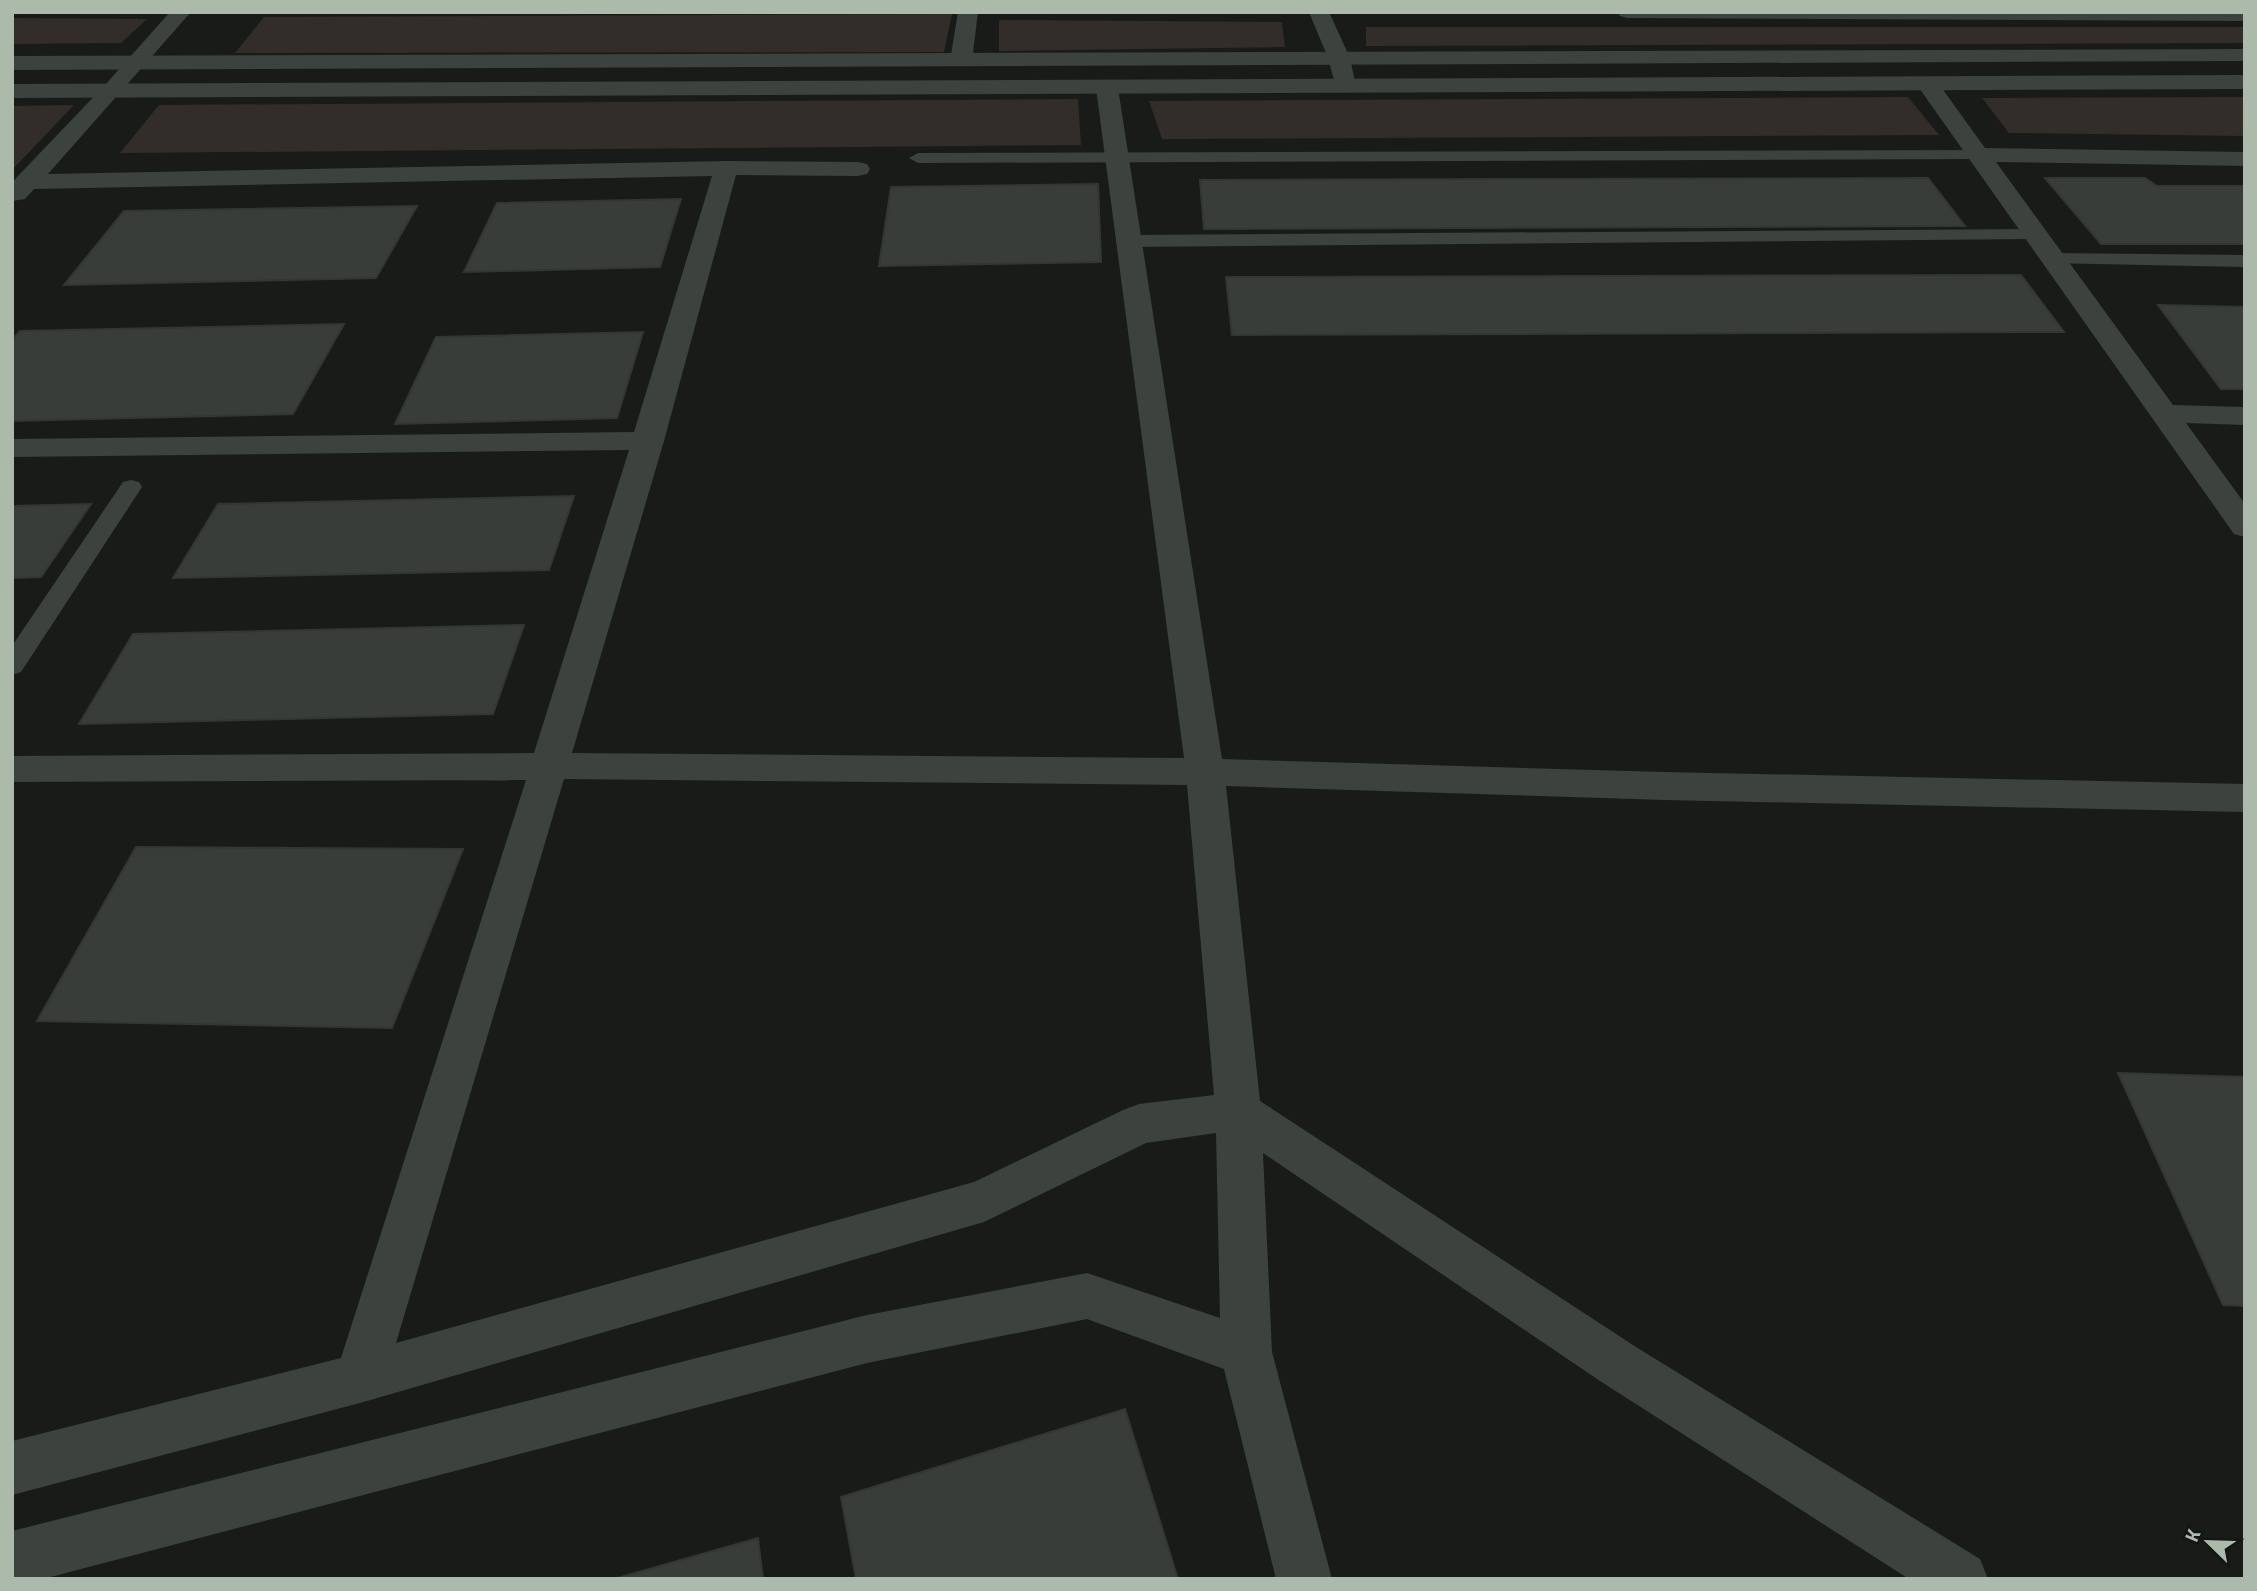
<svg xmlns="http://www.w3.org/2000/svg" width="2257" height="1591" font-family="'Titillium Web',sans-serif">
<rect width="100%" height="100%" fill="#191b19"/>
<g fill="#332d29">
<polygon points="952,14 944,52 235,53 264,17"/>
<polygon points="12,18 147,19 121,43 12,44"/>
<polygon points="999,20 1282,22 1285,47 999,51"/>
<polygon points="1366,27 2245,27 2245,43 1366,46"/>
<polygon points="1908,97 1939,135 1162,139 1149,101"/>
<polygon points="2245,97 2245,136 2009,133 1982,98"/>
<polygon points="1078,99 1081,145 120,153 159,105"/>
<polygon points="74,105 12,170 12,106"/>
</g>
<g fill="#393d3a" stroke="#333734" stroke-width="2">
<polygon points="1928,178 1965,226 1204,229 1200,180"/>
<polygon points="2045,178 2145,178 2157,186 2245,186 2245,244 2101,244"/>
<polygon points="1098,184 1101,262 879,266 891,187"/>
<polygon points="681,199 660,267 464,272 497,203"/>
<polygon points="417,206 376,278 64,285 124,211"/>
<polygon points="2021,275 2064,332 1232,335 1226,277"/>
<polygon points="2158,305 2245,307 2245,389 2221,389"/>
<polygon points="344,324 293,414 12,421 12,340 20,331"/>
<polygon points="643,332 617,418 395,424 436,337"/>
<polygon points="574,496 549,570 173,578 218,504"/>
<polygon points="91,504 41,577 14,578 12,580 12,506"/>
<polygon points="524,625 493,714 79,724 133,634"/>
<polygon points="136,847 463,849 392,1028 37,1021"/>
<polygon points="2118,1073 2245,1077 2245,1306 2223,1305"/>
<polygon points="1125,1409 1178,1579 856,1579 841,1497"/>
<polygon points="758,1538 763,1579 614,1579"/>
</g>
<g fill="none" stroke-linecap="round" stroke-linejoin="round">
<g fill="#3c423d" fill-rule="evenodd">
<polygon points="1978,150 1984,151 1987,155 1984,159 918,163 909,158 918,153"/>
<polygon points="2036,229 2043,231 2045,235 2043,239 1129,247 1120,241 1129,235"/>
<polygon points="2052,253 2245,255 2245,267 2045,263 2042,259"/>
<polygon points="131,480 139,482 142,487 21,672 12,675 12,646 123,482"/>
</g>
<g fill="#3c423d" fill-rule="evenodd">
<path d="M 170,12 L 191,12 L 48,174 L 726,161 L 858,162 L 867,164 L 870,169 L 867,174 L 858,176 L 736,175 L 664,441 L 572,753 L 1184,758 L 1096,88 L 1099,83 L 1115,83 L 1118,88 L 1222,759 L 1664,772 L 2245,784 L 2245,812 L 1664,800 L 1226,786 L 1260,1101 L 1636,1347 L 1980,1559 L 1988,1579 L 1909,1579 L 1600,1381 L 1263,1153 L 1272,1352 L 1332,1579 L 1276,1579 L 1224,1369 L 1087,1319 L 867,1363 L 43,1579 L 12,1579 L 12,1531 L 867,1315 L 1087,1273 L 1220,1318 L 1216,1133 L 1146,1143 L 984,1222 L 360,1403 L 12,1495 L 12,1441 L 341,1358 L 526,780 L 12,782 L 12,756 L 534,753 L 629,450 L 12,457 L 12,439 L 634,432 L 712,176 L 34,189 L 25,199 L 12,201 L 12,183 L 17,177 L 105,85 ZM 564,779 L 1187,785 L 1214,1095 L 1139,1104 L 1123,1110 L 974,1182 L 396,1343 Z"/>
<polygon points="958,12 978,12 972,61 969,66 953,66 950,61"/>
<polygon points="1309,12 1329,12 1350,58 1356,86 1353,91 1337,91 1328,58"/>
<polygon points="1617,12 2245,12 2245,21 1627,18 1620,16"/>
<polygon points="1928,78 1936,80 1985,148 2245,152 2245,166 1996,162 2173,405 2245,407 2245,425 2186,423 2245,504 2245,537 2234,534 1917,85 1920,80"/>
</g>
<g fill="#3c423d" fill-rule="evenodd">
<polygon points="2245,49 2245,61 12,70 12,56"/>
<polygon points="2245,75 2245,89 12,98 12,84"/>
</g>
</g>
<rect width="2257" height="1591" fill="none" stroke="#abbaab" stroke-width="28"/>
<g transform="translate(2208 1542) rotate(293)" stroke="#141614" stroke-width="5" paint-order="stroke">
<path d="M0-5L12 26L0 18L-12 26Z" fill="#abbaab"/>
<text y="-10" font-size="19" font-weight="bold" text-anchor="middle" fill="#abbaab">K</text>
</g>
</svg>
